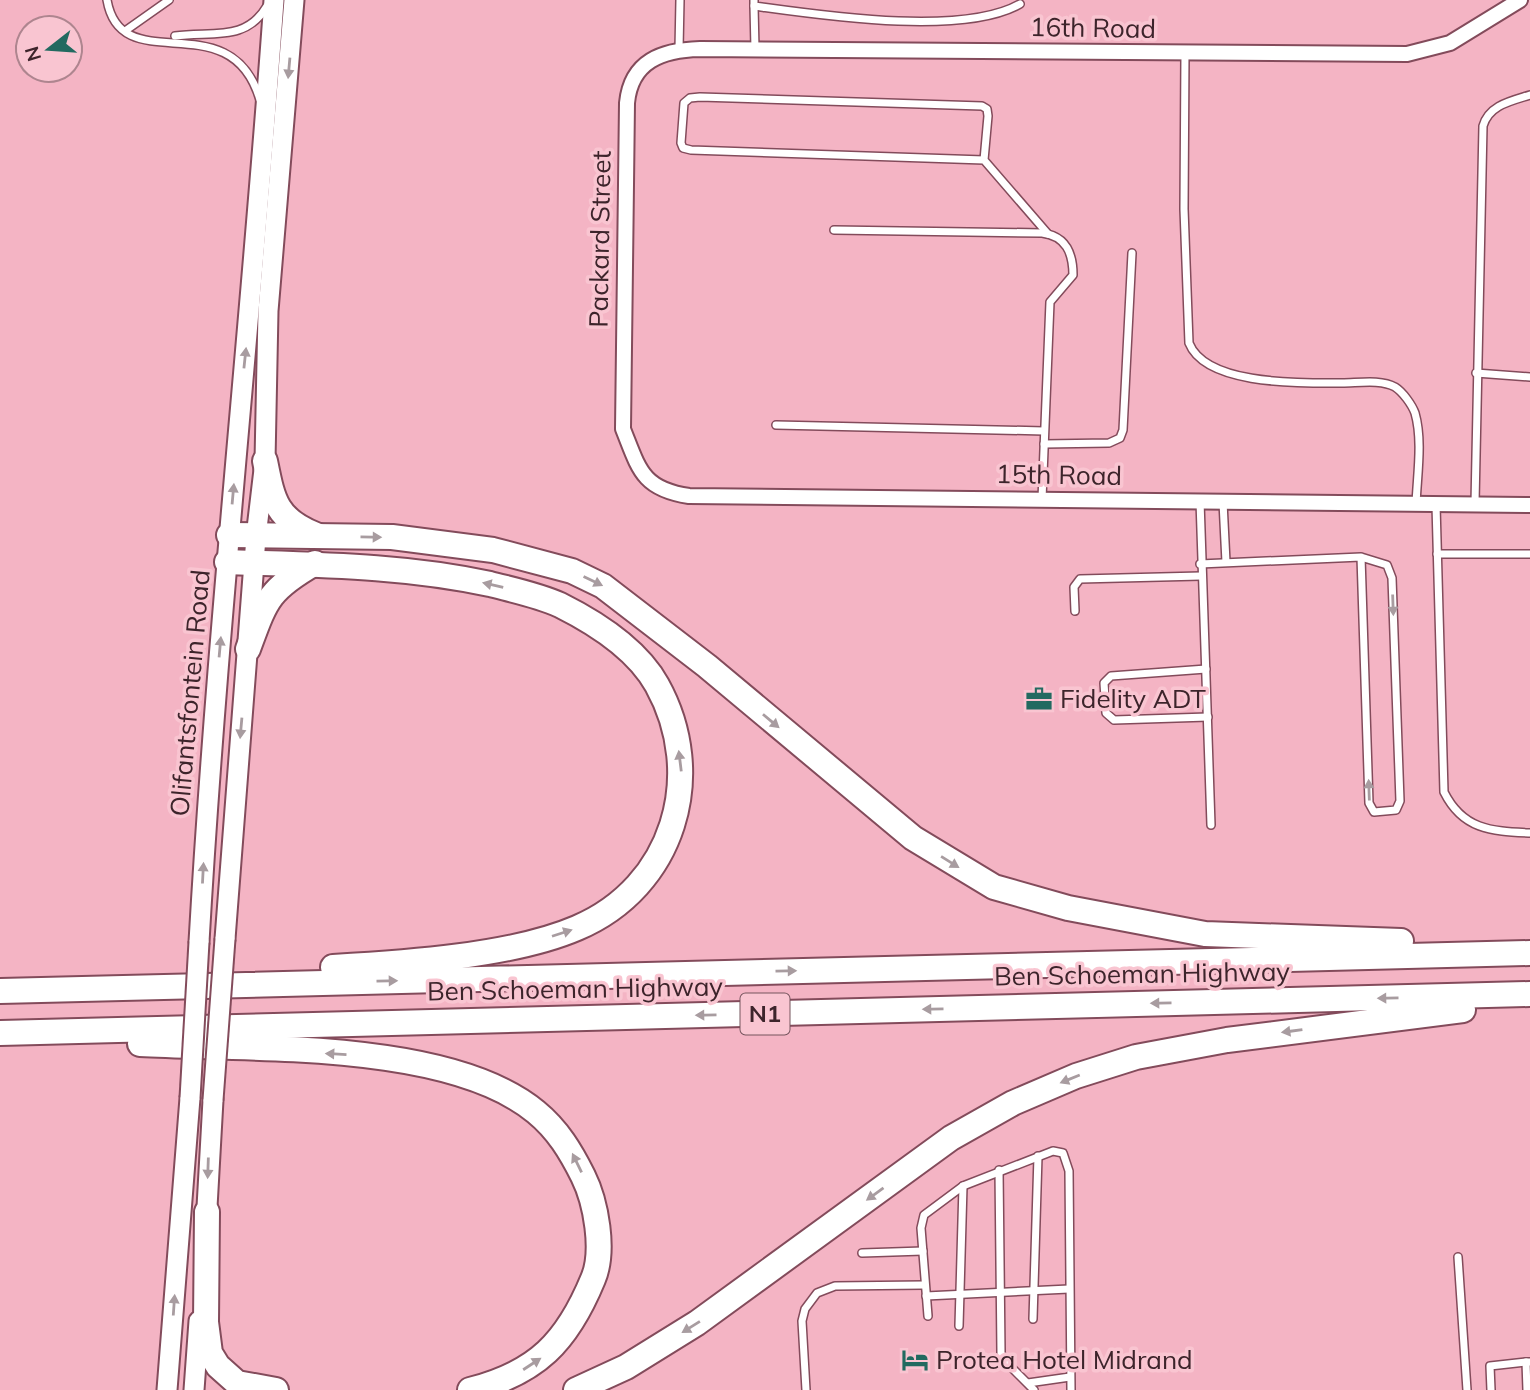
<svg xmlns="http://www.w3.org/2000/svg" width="1530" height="1390" font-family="Mulish,sans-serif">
<rect width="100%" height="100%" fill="#f4b4c4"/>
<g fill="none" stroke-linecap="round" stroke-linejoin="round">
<g stroke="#834b5b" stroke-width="10">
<g id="lane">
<path d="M 107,0 C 121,82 231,0 260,100"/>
<path d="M 754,0 L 754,6 C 820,15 962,37 1020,4"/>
<polyline points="754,6 755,49"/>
<polyline points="125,31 169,0"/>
<path d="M 175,36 C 212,31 246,42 267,6"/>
<polyline points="679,49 680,0"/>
<path d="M 1185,53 L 1184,209 L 1189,343 C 1206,386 1302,383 1342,383 C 1358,383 1381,379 1395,387 C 1403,392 1412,405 1415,413 C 1423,441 1417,476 1416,505"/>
<polyline points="984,160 988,116 987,109 982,106 700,97 690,98 684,103 681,143 683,148 691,150 984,160 1048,234"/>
<path d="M 834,230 L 1042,233 C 1066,236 1073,253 1073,275 L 1050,302 L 1042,499"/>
<polyline points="1476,373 1530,377"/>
<polyline points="776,425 1044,431"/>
<polyline points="1044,444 1109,443 1120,438 1123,430 1132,253"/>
<polyline points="1200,501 1211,825"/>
<polyline points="1223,502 1226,562"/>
<path d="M 1475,503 L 1483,126 C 1489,105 1511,101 1530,95"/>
<path d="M 1436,505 L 1444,792 C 1463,830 1491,831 1530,833"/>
<polyline points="1437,554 1530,554"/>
<polyline points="1200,564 1361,557 1387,565 1392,578 1400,801 1396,810 1374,812 1369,803 1361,557"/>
<polyline points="1075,611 1074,587 1080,579 1201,576"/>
<polyline points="1206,669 1111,676 1104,683 1106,713 1114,720 1208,717"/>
<polyline points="999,1170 1001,1353 1004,1360 1034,1390"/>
<polyline points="862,1253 923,1251"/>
<polyline points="1458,1257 1467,1390"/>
<polyline points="926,1296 1069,1289"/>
<polyline points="928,1316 921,1228 924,1215 963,1186 1053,1151 1063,1153 1069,1171 1071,1390"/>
<polyline points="1033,1319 1038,1156"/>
<polyline points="959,1326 963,1186"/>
<polyline points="1028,1383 1070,1377"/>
<polyline points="806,1390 802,1321 805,1309 817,1293 835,1286 924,1285"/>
<polyline points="1491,1390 1490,1366 1526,1362"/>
<polyline points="1527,1390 1526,1362 1529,1362"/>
</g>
</g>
<g stroke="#834b5b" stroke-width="18">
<path id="street" d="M 1520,0 L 1450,43 L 1407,54 L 700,49 C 662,50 631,61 627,103 L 623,429 C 639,469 642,489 689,496 L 1530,505"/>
</g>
<g stroke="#834b5b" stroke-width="23">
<g id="secondary">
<polyline points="225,939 256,537 265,461 268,311 294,0"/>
<path d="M 199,942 C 217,627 252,314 274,0"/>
<polyline points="206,1225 213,1100"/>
<polyline points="167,1390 190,1098"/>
<polyline points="194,1390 199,1321"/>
</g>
</g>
<g stroke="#834b5b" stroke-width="28">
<g id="highway">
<path d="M 265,461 C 273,501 276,519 316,535"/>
<polyline points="229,535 392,537 493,550 572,571 603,586 707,666 913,838 994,887 1068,908 1205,934 1401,941"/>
<path d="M 227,562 C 316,565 402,565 490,584 C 513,590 538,595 560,605 C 596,623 637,649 657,685 C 707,775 674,887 577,928 C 512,956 404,963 333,967"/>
<path d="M 248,649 C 266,600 268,590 315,563"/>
<polyline points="0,991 1530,953"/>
<polyline points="0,1033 1530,994"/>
<path d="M 140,1044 C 250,1050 449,1040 536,1112 C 558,1130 571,1152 583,1176 C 596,1202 605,1251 593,1279 C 567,1342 537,1373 470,1390"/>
<polyline points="207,1212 206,1322 210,1353 218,1366 237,1383 276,1390"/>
<polyline points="576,1390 626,1367 697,1323 951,1138 1013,1103 1076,1076 1136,1057 1227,1040 1463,1010"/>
</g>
</g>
<use href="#lane" stroke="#fff" stroke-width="7"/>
<use href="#street" stroke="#fff" stroke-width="14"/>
<use href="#secondary" stroke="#fff" stroke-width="19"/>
<use href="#highway" stroke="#fff" stroke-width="24"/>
<g stroke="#834b5b" stroke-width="23" stroke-linecap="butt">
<g id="secondary-bridge">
<polyline points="190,1098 199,942"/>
<polyline points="213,1100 225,939"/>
</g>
</g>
<use href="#secondary-bridge" stroke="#fff" stroke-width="19"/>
</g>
<defs><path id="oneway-solid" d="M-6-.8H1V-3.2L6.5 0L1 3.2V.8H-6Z" transform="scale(1.75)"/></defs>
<g fill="#a89ca0">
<use href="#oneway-solid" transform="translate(289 68) rotate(95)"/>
<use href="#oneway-solid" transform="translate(245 358) rotate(-84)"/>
<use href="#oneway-solid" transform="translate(233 494) rotate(-85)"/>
<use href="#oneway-solid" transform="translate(371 537) rotate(1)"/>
<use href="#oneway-solid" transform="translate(593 581) rotate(26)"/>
<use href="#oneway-solid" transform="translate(493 585) rotate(-167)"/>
<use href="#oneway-solid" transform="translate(1393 605) rotate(88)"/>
<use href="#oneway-solid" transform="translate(220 647) rotate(-85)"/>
<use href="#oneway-solid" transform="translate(771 721) rotate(40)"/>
<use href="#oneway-solid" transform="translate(241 728) rotate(95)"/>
<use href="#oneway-solid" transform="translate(680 761) rotate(-97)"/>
<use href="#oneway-solid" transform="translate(1369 790) rotate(-92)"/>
<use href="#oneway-solid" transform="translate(950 862) rotate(32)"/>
<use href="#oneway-solid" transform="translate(203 873) rotate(-87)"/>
<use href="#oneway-solid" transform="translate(562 933) rotate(-18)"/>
<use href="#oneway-solid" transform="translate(786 971) rotate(-1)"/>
<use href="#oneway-solid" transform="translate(387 981) rotate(-1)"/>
<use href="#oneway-solid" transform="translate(1388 998) rotate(179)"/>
<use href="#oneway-solid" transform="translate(1161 1003) rotate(179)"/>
<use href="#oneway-solid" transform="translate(933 1009) rotate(179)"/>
<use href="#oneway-solid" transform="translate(706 1015) rotate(179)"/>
<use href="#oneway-solid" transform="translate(1292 1031) rotate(172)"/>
<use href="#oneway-solid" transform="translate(336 1054) rotate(-177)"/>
<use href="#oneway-solid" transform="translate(1070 1079) rotate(158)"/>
<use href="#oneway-solid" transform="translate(577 1163) rotate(-116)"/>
<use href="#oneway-solid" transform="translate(208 1168) rotate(92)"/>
<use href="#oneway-solid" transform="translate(875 1194) rotate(144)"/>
<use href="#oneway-solid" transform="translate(174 1305) rotate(-86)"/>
<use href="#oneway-solid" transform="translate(691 1327) rotate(148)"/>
<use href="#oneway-solid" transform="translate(532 1364) rotate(-33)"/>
</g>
<defs>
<g id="office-bare" transform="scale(2.1)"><path d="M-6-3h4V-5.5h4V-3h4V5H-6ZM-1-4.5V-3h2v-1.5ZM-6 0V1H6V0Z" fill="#226a60" stroke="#f9c5d1" stroke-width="2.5" paint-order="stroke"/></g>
<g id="hotel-bare" transform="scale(2.1)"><path d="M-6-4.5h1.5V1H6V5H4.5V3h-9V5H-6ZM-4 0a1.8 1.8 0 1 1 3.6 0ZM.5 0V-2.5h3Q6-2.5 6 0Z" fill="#226a60" stroke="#f9c5d1" stroke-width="2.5" paint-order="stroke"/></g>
</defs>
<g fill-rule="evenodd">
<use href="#office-bare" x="1039" y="699"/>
<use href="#hotel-bare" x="915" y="1360"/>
</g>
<g text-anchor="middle" stroke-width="7" stroke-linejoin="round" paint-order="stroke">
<rect fill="#f9c5d1" stroke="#75545d" stroke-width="2" x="740.5" y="993.5" width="49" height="41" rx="5"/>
<g font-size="24" font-weight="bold" fill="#3d242b">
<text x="765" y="1022">N1</text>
</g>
<g font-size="26" fill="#3d242b" stroke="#f9c5d1">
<text transform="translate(1093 28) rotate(1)" y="9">16th Road</text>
<text transform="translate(600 239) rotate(-89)" y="9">Packard Street</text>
<text transform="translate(1059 475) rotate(1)" y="9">15th Road</text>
<text transform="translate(190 693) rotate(-85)" y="9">Olifantsfontein Road</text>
<text transform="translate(1142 974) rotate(-1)" y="9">Ben Schoeman Highway</text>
<text transform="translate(575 989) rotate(-1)" y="9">Ben Schoeman Highway</text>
</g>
<g font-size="26" fill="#3d242b" stroke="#f9c5d1" text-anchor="start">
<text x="1060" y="708">Fidelity ADT</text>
<text x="936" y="1369">Protea Hotel Midrand</text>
</g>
</g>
<g transform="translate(49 49) rotate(253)"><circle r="33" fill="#f9c5d1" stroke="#ae858f" stroke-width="2"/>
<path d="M0-5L12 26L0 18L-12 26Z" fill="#226a60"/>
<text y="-10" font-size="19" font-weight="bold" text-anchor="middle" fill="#3d242b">N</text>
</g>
</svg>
